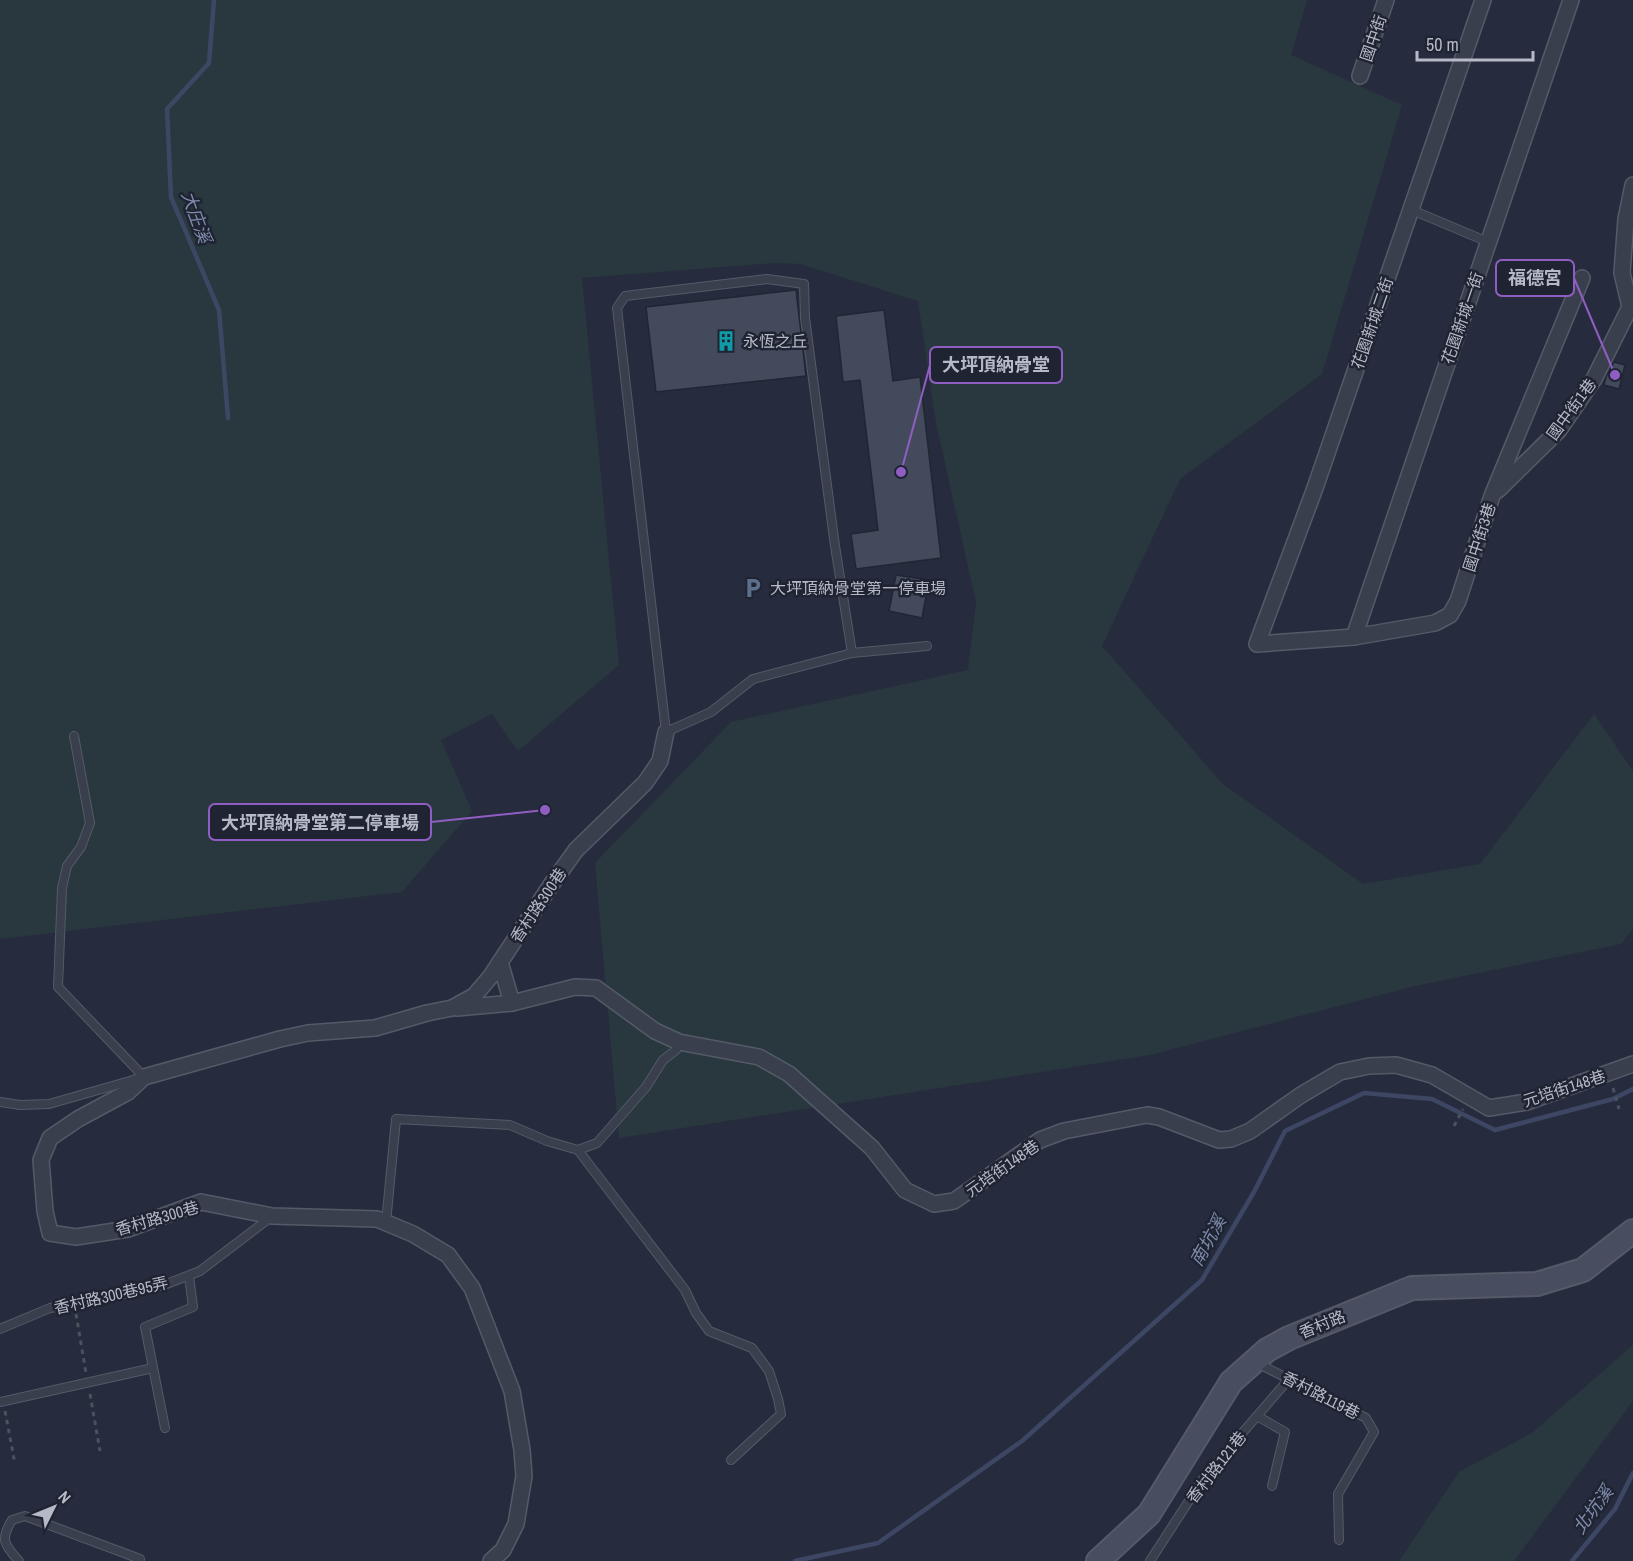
<svg xmlns="http://www.w3.org/2000/svg" width="1633" height="1561" font-family="'Archivo Narrow','Noto Sans TC',sans-serif">
<rect width="100%" height="100%" fill="#262c3d"/>
<g fill="#28383e">
<polygon points="0,0 1307,0 1291,55 1402,105 1322,374 1180,479 1102,646 1223,784 1363,884 1480,864 1594,714 1633,771 1633,929 1621,944 1415,986 1150,1055 619,1138 595,863 731,722 968,670 976,602 936,423 918,301 800,264 775,263 582,278 619,665 518,751 492,714 441,740 472,811 402,892 0,939"/>
<polygon points="1633,1345 1633,1401 1514,1561 1399,1561 1459,1472 1532,1433"/>
</g>
<g fill="none" stroke-linecap="round" stroke-linejoin="round">
<g stroke="#3d4764" stroke-width="4.5">
<polyline points="214,0 209,63 167,109 171,197 219,310 228,418"/>
<polyline points="795,1561 878,1543 1022,1441 1202,1280 1254,1192 1285,1131 1364,1093 1432,1099 1495,1130 1613,1099 1633,1089"/>
<polyline points="1572,1561 1615,1509 1633,1473"/>
</g>
</g>
<g fill="#434a5b" stroke="#212634" stroke-width="1.5">
<polygon points="796,290 806,376 656,392 646,307"/>
<polygon points="884,310 893,381 920,377 941,558 856,569 851,534 878,530 860,380 843,382 836,316"/>
<polygon points="1614,362 1625,365 1619,389 1604,385 1606,377"/>
<polygon points="896,575 929,580 922,618 889,611"/>
</g>
<g fill="none" stroke-linecap="round" stroke-linejoin="round">
<g stroke="#555a68" stroke-width="10">
<g id="lane">
<polyline points="1412,210 1488,242"/>
<polyline points="852,653 835,546 805,318 804,284 767,279 625,296 617,308 666,732 711,712 753,679 852,653 927,646"/>
<polyline points="0,1102 20,1105 49,1104 144,1077 58,987 62,888 67,866 81,847 90,823 74,736"/>
<polyline points="578,1150 685,1290 696,1313 709,1331 752,1348 769,1371 778,1399 781,1414 731,1460"/>
<polyline points="386,1223 396,1119 510,1125 547,1141 578,1150 597,1143 646,1087 663,1060 676,1050 679,1042"/>
<polyline points="0,1329 50,1308 112,1297 164,1285 200,1271 271,1217"/>
<polyline points="1257,1363 1366,1418 1374,1432 1338,1494 1339,1540"/>
<polyline points="0,1402 153,1368"/>
<polyline points="1257,1416 1285,1432 1272,1486"/>
<polyline points="165,1428 145,1327 193,1307 189,1276"/>
<path d="M 19,1561 C 4,1545 0,1539 12,1520 L 25,1516 L 140,1559"/>
<polyline points="1150,1561 1205,1476 1289,1379"/>
</g>
</g>
<g stroke="#555a68" stroke-width="18">
<g id="street">
<polyline points="1483,0 1315,488 1257,644 1354,637 1435,623 1450,615 1458,601 1492,496 1582,278"/>
<polyline points="1360,76 1386,0"/>
<polyline points="1633,185 1626,219 1622,273 1630,307 1633,309"/>
<polyline points="1498,490 1559,430 1594,379 1630,307"/>
<polyline points="1354,637 1571,0"/>
<polyline points="500,962 512,1003"/>
<polyline points="457,1008 512,1003 575,987 596,988 655,1031 679,1042 759,1057 789,1074 872,1148 905,1190 934,1204 954,1201 1040,1140 1064,1131 1147,1115 1159,1117 1219,1140 1231,1139 1250,1131 1301,1095 1340,1072 1369,1066 1396,1065 1432,1075 1489,1108 1527,1102 1633,1064"/>
<polyline points="491,1561 503,1550 516,1524 524,1476 522,1450 512,1391 472,1288 448,1255 413,1234 377,1219 272,1216 201,1202 128,1229 76,1237 50,1233 45,1211 41,1160 50,1138 78,1119 128,1092 144,1077 280,1039 308,1033 375,1028 427,1013 452,1008 474,996 491,976 551,885 576,850 645,783 660,761 666,732"/>
</g>
</g>
<g stroke="#555a68" stroke-width="26">
<polyline id="secondary" points="1098,1561 1149,1514 1231,1382 1267,1350 1289,1338 1412,1288 1537,1284 1583,1270 1633,1231"/>
</g>
<g stroke="#46555b" stroke-width="3" stroke-dasharray="4.5 4.5" stroke-linecap="butt">
<polyline points="1613,1088 1619,1109"/>
<polyline points="1454,1126 1463,1109"/>
<polyline points="76,1314 86,1373"/>
<polyline points="90,1394 100,1451"/>
<polyline points="5,1411 15,1464"/>
</g>
<use href="#lane" stroke="#3a3f4d" stroke-width="8"/>
<use href="#street" stroke="#3a3f4d" stroke-width="15"/>
<use href="#secondary" stroke="#494d60" stroke-width="22"/>
</g>
<defs>
<g id="building-bare" transform="scale(1.62)"><path d="M-4-6H4V6H1V3H-1V6H-4ZM-2.5-4.3h1.7v1.8h-1.7ZM.8-4.3h1.7v1.8H.8ZM-2.5-1h1.7V.8h-1.7ZM.8-1h1.7V.8H.8Z" fill="#0f9aa8" stroke="#1f2432" stroke-width="2.5" paint-order="stroke"/></g>
<g id="parking-bare" transform="scale(1.62)"><path d="M-3.5-5.5H1a3.5 3.5 0 0 1 0 7H-1V5.5H-3.5ZM-1-3.4V-.6H.8a1.4 1.4 0 0 0 0-2.8Z" fill="#5c6f8a" stroke="#1f2432" stroke-width="2.5" paint-order="stroke"/></g>
</defs>
<g fill-rule="evenodd">
<use href="#building-bare" x="726" y="341"/>
<use href="#parking-bare" x="753" y="588"/>
</g>
<g text-anchor="middle" stroke-width="5" stroke-linejoin="round" paint-order="stroke">
<g font-size="16" fill="#b6bac8" stroke="#1f2432">
<text transform="translate(1373 38) rotate(-71)" y="6">國中街</text>
<text transform="translate(1462 318) rotate(-71)" y="6">花園新城一街</text>
<text transform="translate(1372 323) rotate(-71)" y="6">花園新城二街</text>
<text transform="translate(1571 409) rotate(-54)" y="6">國中街1巷</text>
<text transform="translate(1479 537) rotate(-72)" y="6">國中街3巷</text>
<text transform="translate(538 905) rotate(-56)" y="6">香村路300巷</text>
<text transform="translate(1564 1088) rotate(-18)" y="6">元培街148巷</text>
<text transform="translate(1002 1168) rotate(-35)" y="6">元培街148巷</text>
<text transform="translate(157 1218) rotate(-16)" y="6">香村路300巷</text>
<text transform="translate(111 1295) rotate(-13)" y="6">香村路300巷95弄</text>
<text transform="translate(1322 1324) rotate(-22)" y="6">香村路</text>
<text transform="translate(1321 1395) rotate(27)" y="6">香村路119巷</text>
<text transform="translate(1216 1467) rotate(-52)" y="6">香村路121巷</text>
</g>
<g font-size="16" fill="#b6bac8" stroke="#1f2432" text-anchor="start">
<text x="743" y="347">永恆之丘</text>
<text x="770" y="594">大坪頂納骨堂第一停車場</text>
</g>
<g font-size="18" font-style="italic" fill="#808cad" stroke="#1f2432">
<text transform="translate(196 217) rotate(70)" y="6">大庄溪</text>
<text transform="translate(1208 1241) rotate(-61)" y="6">南坑溪</text>
<text transform="translate(1593 1510) rotate(-54)" y="6">北坑溪</text>
</g>
</g>
<path fill="none" stroke="#905ec2" stroke-width="2" d="M1615 375L1574 278M901 472L930 365M545 810L431 822"/>
<g fill="#905ec2" stroke="#1f2432" stroke-width="2">
<circle cx="1615" cy="375" r="6"/>
<circle cx="901" cy="472" r="6"/>
<circle cx="545" cy="810" r="6"/>
</g>
<g fill="#1f2432" stroke="#905ec2" stroke-width="2">
<rect x="1496" y="260" width="78" height="36" rx="6"/>
<rect x="930" y="347" width="132" height="36" rx="6"/>
<rect x="209" y="804" width="222" height="36" rx="6"/>
</g>
<g font-size="18" text-anchor="middle" font-weight="bold" fill="#b6bac8">
<text x="1535" y="284">福德宮</text>
<text x="996" y="371">大坪頂納骨堂</text>
<text x="320" y="829">大坪頂納骨堂第二停車場</text>
</g>
<g transform="translate(54 1507) rotate(47)" stroke="#1f2432" stroke-width="4.5" paint-order="stroke">
<path d="M0-4.5L10 22L0 15L-10 22Z" fill="#b6bac8"/>
<text y="-9" font-size="16" font-weight="bold" text-anchor="middle" fill="#b6bac8">N</text>
</g>
<path d="M1417 51v9h116v-9" fill="none" stroke="#b6bac8" stroke-width="3"/>
<text x="1426" y="51" font-size="18" fill="#b6bac8" stroke="#1f2432" stroke-width="4.5" paint-order="stroke">50 m</text>
</svg>
